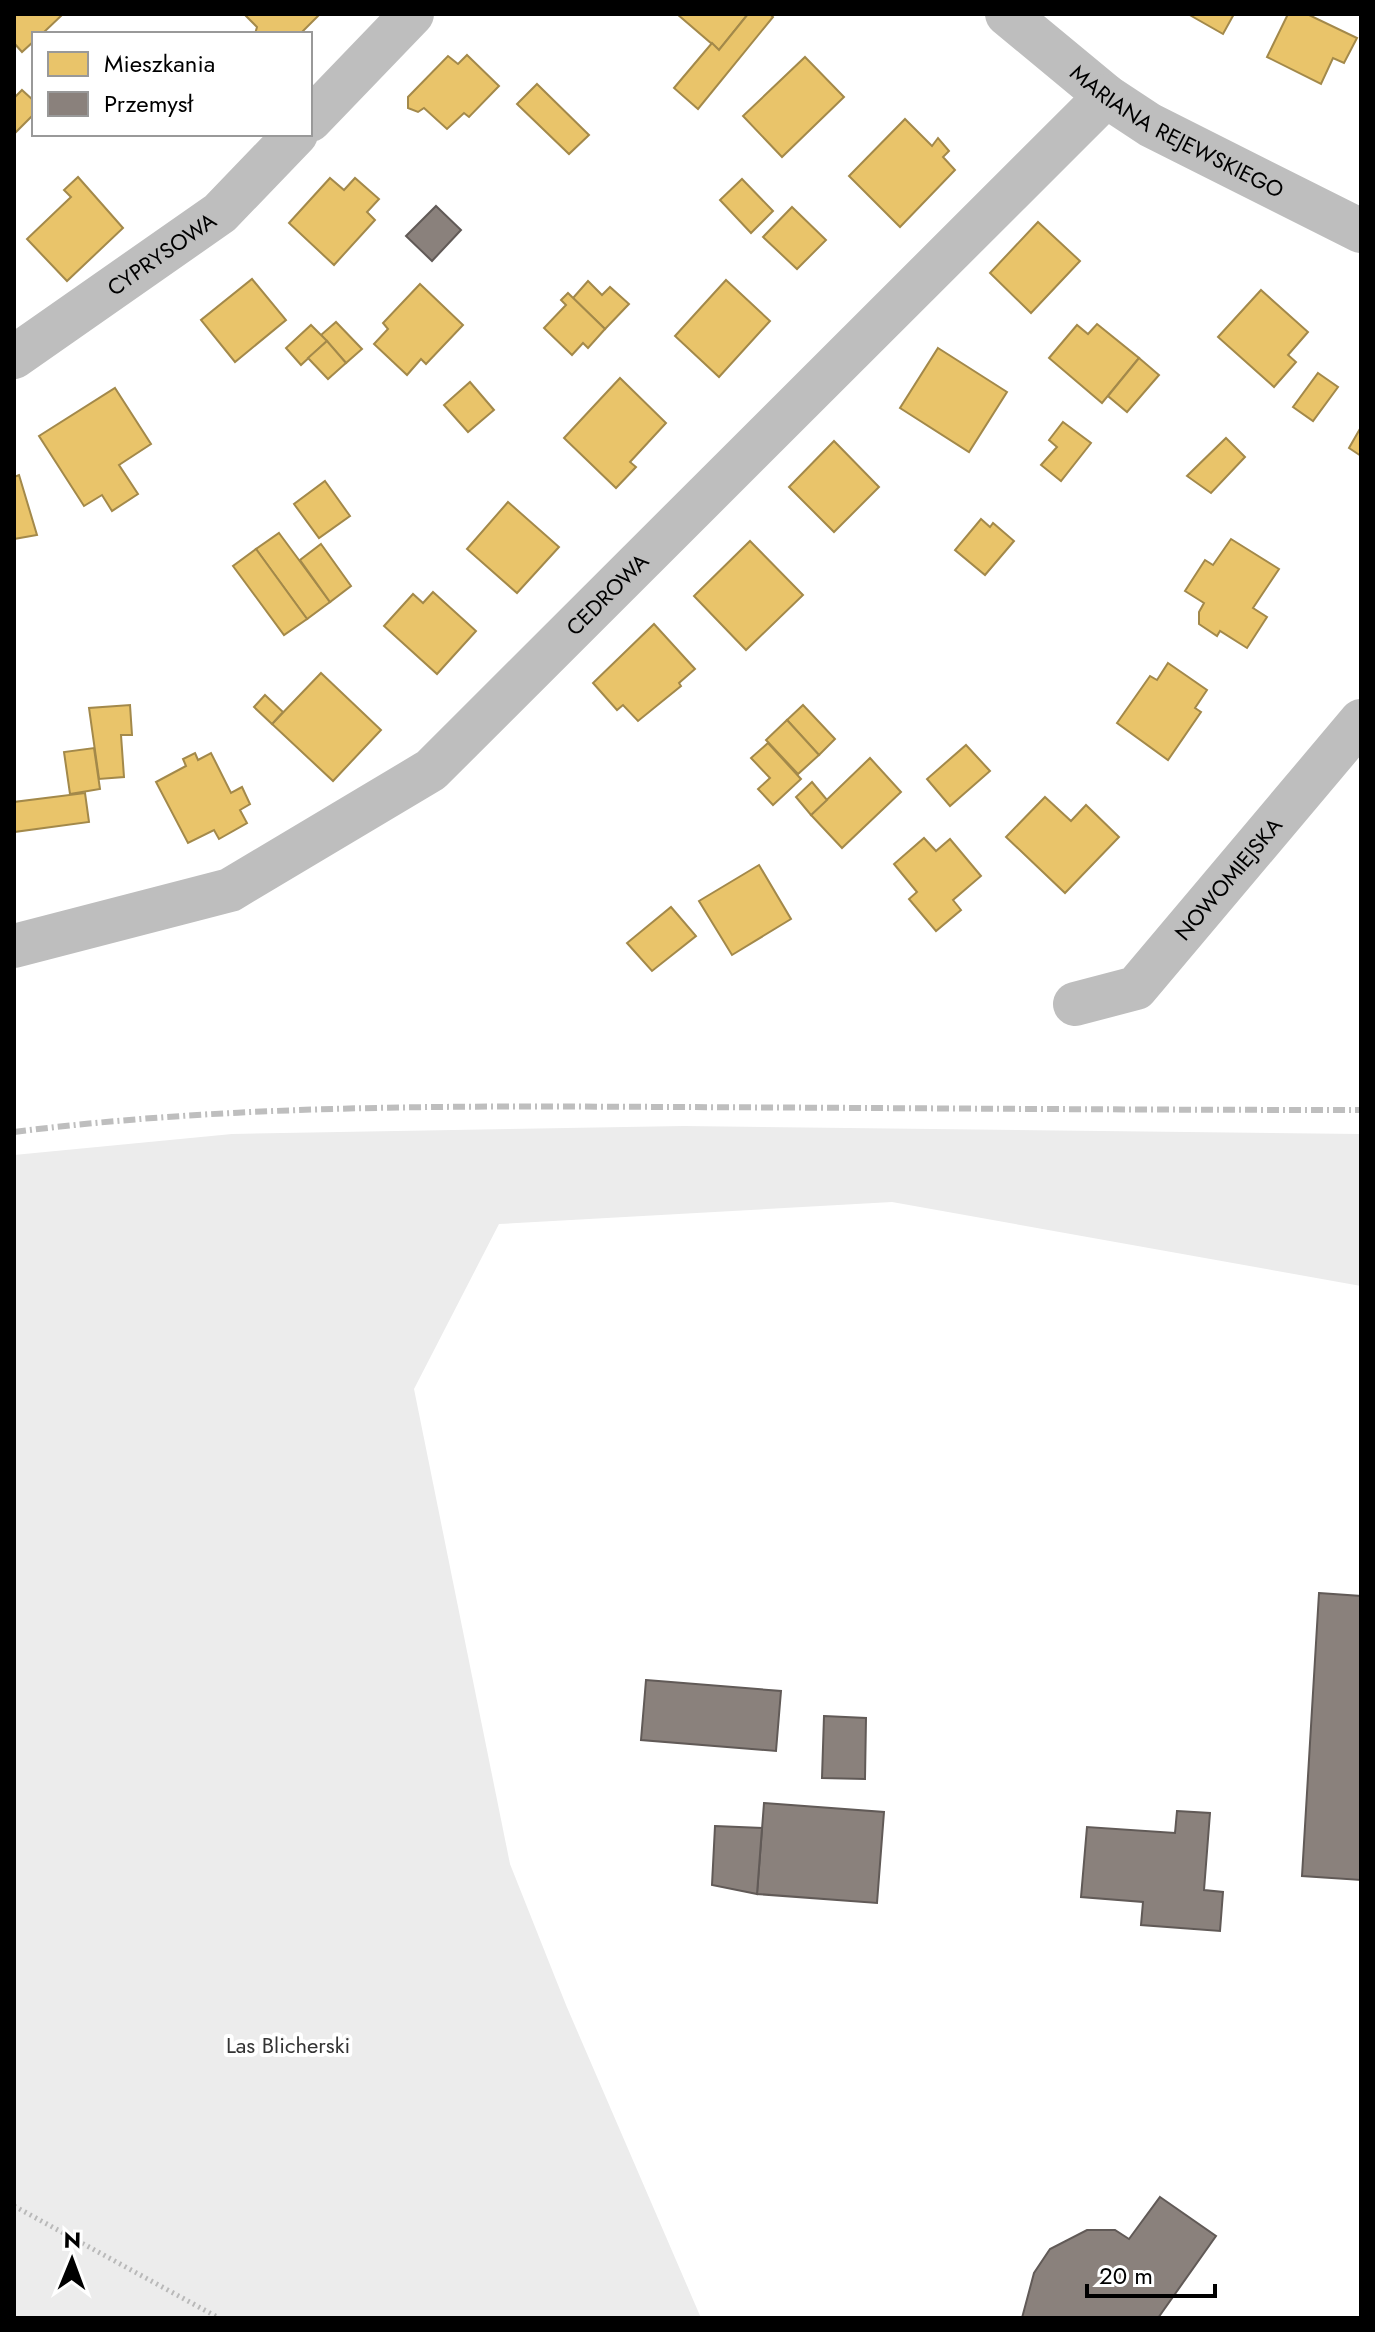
<svg xmlns="http://www.w3.org/2000/svg" width="1375" height="2332" font-family="Jost,sans-serif">
<rect width="100%" height="100%" fill="#fff"/>
<polygon fill="#ececec" points="684,1126 1361,1134 1361,1286 892,1202 499,1224 414,1389 510,1864 566,2005 701,2318 14,2318 14,1155 232,1134"/>
<g fill="#e9c46a" stroke="#a3894a" stroke-width="2">
<polygon points="14,14 63,14 42,34 34,34 34,41 22,52 14,43"/>
<polygon points="244,14 320,14 300,34 255,34 257,27"/>
<polygon points="677,14 748,14 719,50"/>
<polygon points="748,14 770,14 773,17 698,109 674,88 712,43 719,50"/>
<polygon points="1188,14 1234,14 1223,34"/>
<polygon points="1288,14 1307,14 1357,38 1344,63 1333,58 1321,84 1267,57"/>
<polygon points="467,55 499,86 469,117 464,113 447,129 424,108 418,112 408,108 408,97 448,56 458,64"/>
<polygon points="805,57 844,97 782,157 743,116"/>
<polygon points="537,84 589,135 569,154 517,104"/>
<polygon points="22,90 34,101 34,114 14,134 14,98"/>
<polygon points="905,119 932,146 938,138 949,151 943,157 955,170 900,227 849,176"/>
<polygon points="78,177 123,228 67,281 27,239 71,197 64,190"/>
<polygon points="330,178 344,190 355,178 379,199 367,212 375,220 334,265 289,223"/>
<polygon points="742,179 773,211 751,233 720,200"/>
<polygon points="792,207 826,240 797,269 763,237"/>
<polygon points="1038,222 1080,261 1031,313 990,273"/>
<polygon points="252,279 286,320 235,362 201,320"/>
<polygon points="726,280 770,321 719,377 675,336"/>
<polygon points="588,281 602,295 610,287 629,304 605,329 573,298"/>
<polygon points="420,284 463,325 426,364 421,359 407,375 374,344 388,329 383,323"/>
<polygon points="1261,290 1308,332 1288,355 1296,362 1274,387 1218,337"/>
<polygon points="568,293 605,329 588,348 583,343 572,355 544,328 566,305 561,300"/>
<polygon points="336,322 362,349 346,363 321,335"/>
<polygon points="1097,324 1139,358 1102,403 1049,358 1077,325 1088,334"/>
<polygon points="311,325 327,341 301,365 286,348"/>
<polygon points="327,341 346,363 328,379 308,358"/>
<polygon points="938,348 1007,392 969,452 900,408"/>
<polygon points="1139,358 1159,375 1127,412 1108,396"/>
<polygon points="1318,373 1338,387 1313,421 1293,407"/>
<polygon points="620,378 666,423 630,462 636,467 616,488 564,438"/>
<polygon points="470,382 494,410 468,432 444,405"/>
<polygon points="115,388 151,444 119,465 138,494 112,511 102,495 84,506 39,436"/>
<polygon points="1063,422 1091,443 1061,481 1041,465 1057,447 1049,440"/>
<polygon points="1361,427 1361,456 1349,448"/>
<polygon points="1226,438 1245,457 1211,493 1187,476"/>
<polygon points="834,441 879,487 834,532 789,487"/>
<polygon points="19,475 37,535 14,539 14,477"/>
<polygon points="325,481 350,516 319,538 294,504"/>
<polygon points="508,502 559,547 517,593 467,549"/>
<polygon points="981,519 990,527 993,523 1014,541 985,575 955,550"/>
<polygon points="279,533 330,602 307,619 256,549"/>
<polygon points="1231,539 1279,569 1253,608 1267,617 1247,648 1220,631 1217,636 1199,624 1199,612 1204,603 1185,591 1205,560 1213,565"/>
<polygon points="750,541 803,595 746,650 694,596"/>
<polygon points="321,544 351,586 330,602 300,560"/>
<polygon points="256,549 307,619 284,635 233,566"/>
<polygon points="433,592 476,631 437,674 384,626 413,594 423,603"/>
<polygon points="654,624 695,669 679,683 681,686 638,721 623,705 617,710 593,683"/>
<polygon points="1168,663 1207,690 1195,708 1201,712 1168,760 1117,723 1150,676 1157,680"/>
<polygon points="321,673 381,730 333,781 272,724"/>
<polygon points="265,695 283,712 272,724 254,707"/>
<polygon points="130,705 132,735 121,735 124,777 99,779 89,708"/>
<polygon points="803,705 835,739 819,755 787,720"/>
<polygon points="787,720 819,755 798,774 766,740"/>
<polygon points="768,743 801,779 773,805 758,789 770,778 751,758"/>
<polygon points="966,745 990,771 950,806 927,779"/>
<polygon points="94,748 100,789 70,794 64,752"/>
<polygon points="195,753 198,760 211,753 231,793 242,787 250,804 240,810 247,823 219,839 214,830 188,843 156,782 186,766 183,759"/>
<polygon points="870,758 901,792 842,848 811,815"/>
<polygon points="812,782 827,800 811,815 796,797"/>
<polygon points="85,793 89,822 14,832 14,802"/>
<polygon points="1045,797 1071,821 1086,805 1119,837 1065,893 1006,837"/>
<polygon points="924,838 936,851 950,839 981,876 953,900 961,910 936,931 909,899 917,892 894,864"/>
<polygon points="759,865 791,919 732,955 699,901"/>
<polygon points="671,907 696,936 652,971 627,943"/>
</g>
<g fill="#8a817c" stroke="#615a57" stroke-width="2">
<polygon points="436,206 461,230 432,261 406,236"/>
<polygon points="1319,1593 1361,1596 1361,1880 1302,1876"/>
<polygon points="646,1680 781,1691 776,1751 641,1740"/>
<polygon points="824,1716 866,1718 865,1779 822,1778"/>
<polygon points="764,1803 884,1812 877,1903 757,1894"/>
<polygon points="1177,1811 1210,1813 1204,1890 1223,1892 1220,1931 1141,1925 1143,1902 1081,1897 1087,1827 1175,1833"/>
<polygon points="715,1826 762,1828 757,1894 712,1885"/>
<polygon points="1160,2197 1216,2236 1158,2318 1022,2318 1034,2273 1050,2249 1087,2230 1115,2230 1129,2239"/>
</g>
<g fill="none" stroke-linecap="round" stroke-linejoin="round">
<polyline stroke="#b9b9b9" stroke-width="5" stroke-dasharray="2 4" stroke-linecap="butt" points="14,2206 219,2318"/>
<g stroke="#bebebe" stroke-width="44">
<path id="s1" d="M 1007,14 L 1106,96 L 1150,125 L 1361,231"/>
<polyline points="310,120 412,14"/>
<path id="s2" d="M 14,357 L 220,213 L 296,134"/>
<path id="s3" d="M 14,946 L 230,890 L 431,770 L 1106,96"/>
<path id="s4" d="M 1075,1004 L 1136,988 L 1361,721"/>
</g>
<path stroke="#bebebe" stroke-width="6" stroke-dasharray="12 4 2 4" stroke-linecap="butt" d="M 14,1132 C 234,1104 455,1106 677,1107 C 905,1108 1133,1110 1361,1110"/>
</g>
<g text-anchor="middle" stroke-width="8" stroke-linejoin="round" paint-order="stroke">
<g font-size="22" fill="#000" stroke="#fff">
<text dy="8" stroke="none"><textPath href="#s1" startOffset="208">MARIANA REJEWSKIEGO</textPath></text>
<text dy="8" stroke="none"><textPath href="#s2" startOffset="180">CYPRYSOWA</textPath></text>
<text dy="8" stroke="none"><textPath href="#s3" startOffset="706">CEDROWA</textPath></text>
<text dy="8" stroke="none"><textPath href="#s4" startOffset="206">NOWOMIEJSKA</textPath></text>
</g>
<g font-size="22" fill="#333" stroke="#fff">
<text x="288" y="2053">Las Blicherski</text>
</g>
</g>
<rect width="1375" height="2332" fill="none" stroke="#000000" stroke-width="32"/>
<rect x="32" y="32" width="280" height="104" fill="#ffffff" stroke="#999999" stroke-width="2"/>
<rect x="48" y="52" width="40" height="24" fill="#e9c46a" stroke="#999999" stroke-width="2"/>
<text x="104" y="72" font-size="24" fill="#000000">Mieszkania</text>
<rect x="48" y="92" width="40" height="24" fill="#8a817c" stroke="#999999" stroke-width="2"/>
<text x="104" y="112" font-size="24" fill="#000000">Przemysł</text>
<g transform="translate(72 2260) rotate(1)" stroke="#ffffff" stroke-width="6" paint-order="stroke">
<path d="M0-6L14 30L0 20L-14 30Z" fill="#000000"/>
<text y="-12" font-size="22" font-weight="bold" text-anchor="middle" fill="#000000">N</text>
</g>
<path d="M1087 2284v12h128v-12" fill="none" stroke="#000000" stroke-width="4"/>
<text x="1099" y="2284" font-size="24" fill="#000000" stroke="#ffffff" stroke-width="6" paint-order="stroke">20 m</text>
</svg>
